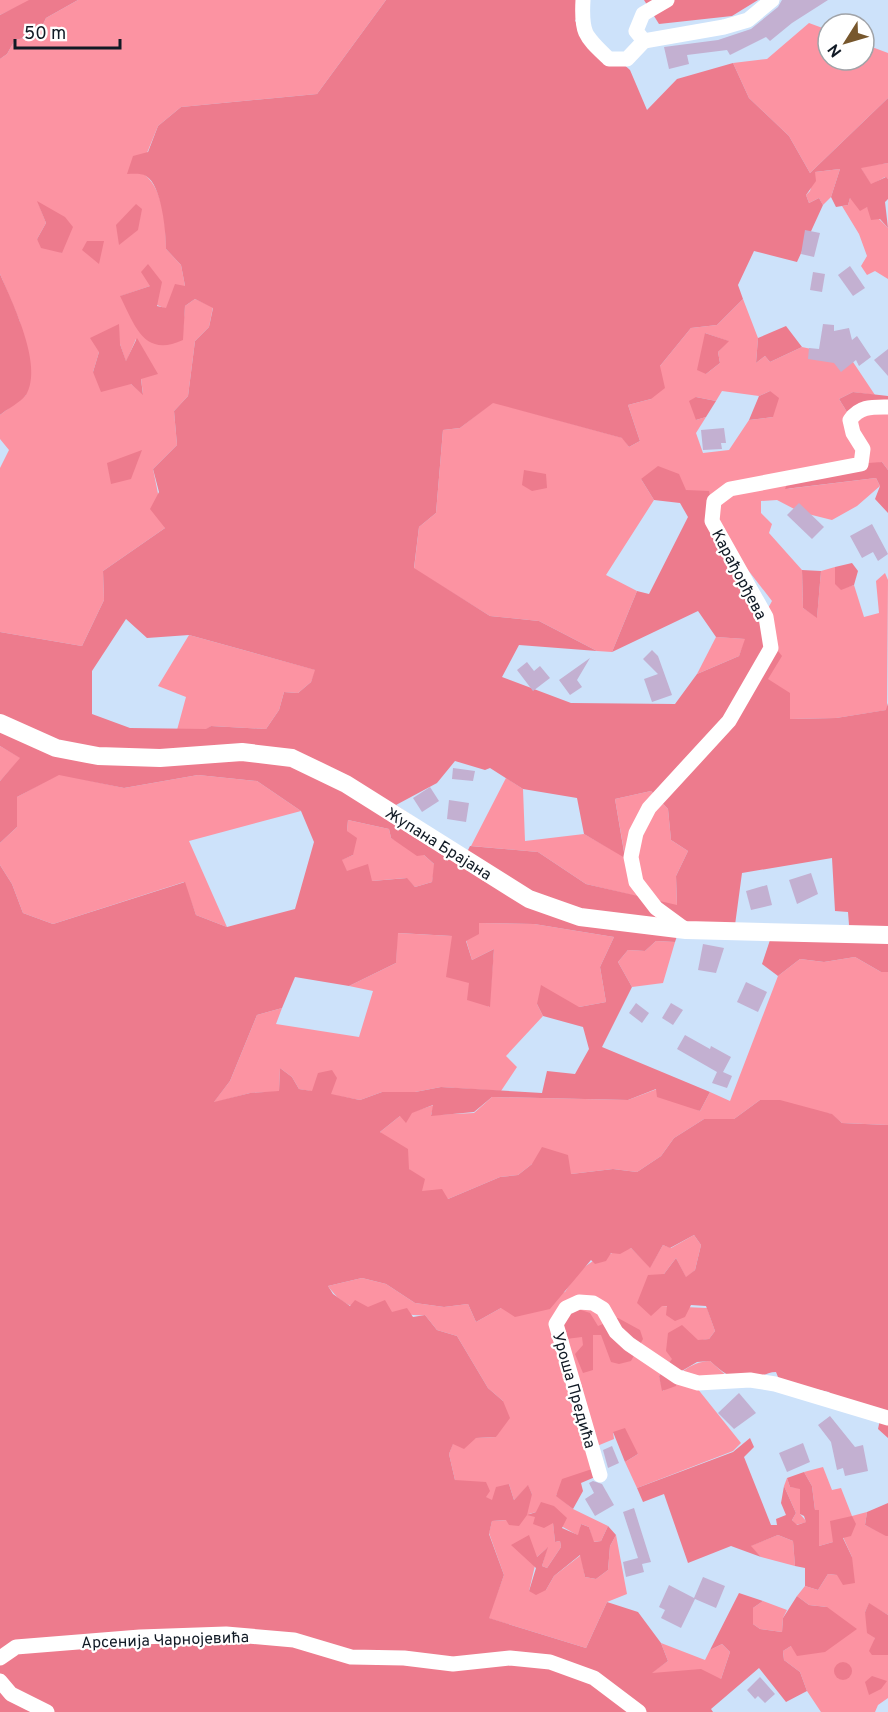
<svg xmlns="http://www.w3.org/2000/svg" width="888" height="1712" font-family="Overpass,sans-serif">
<rect width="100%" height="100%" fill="#cde2fa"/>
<g fill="#fc93a2" fill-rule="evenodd">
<polygon points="0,0 29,0 29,1 0,15"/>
<path d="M 78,0 L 386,0 L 317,94 L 181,107 L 158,126 L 147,153 L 145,175 C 164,191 166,226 166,249 L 181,265 L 185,286 L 166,309 L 157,305 L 150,286 L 121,296 L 182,340 L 185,306 L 195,299 L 213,307 L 209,327 L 195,341 L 188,396 L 174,411 L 177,445 L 153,469 L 165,528 L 103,571 L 104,600 L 82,646 L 0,632 L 0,468 L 9,450 L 0,439 L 0,415 L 26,395 L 20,322 L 0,274 L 0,59 L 7,54 L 15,40 L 38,35 L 46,18 ZM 38,202 L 62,253 L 37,239 L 46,223 ZM 136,339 L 143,394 L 131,384 L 93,372 L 99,352 L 120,344 L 126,362 Z"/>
<polygon points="809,23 828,30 828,60 864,60 864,44 888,53 888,98 810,173 789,136 749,98 733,63 767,59"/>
<polygon points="888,163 888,179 885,177 871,185 860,167"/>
<polygon points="840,169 831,197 823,205 819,198 809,203 806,195 810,191 815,172"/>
<polygon points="850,198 867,207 888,228 888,279 875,271 867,275 861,266 867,256 859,234 842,206 848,205"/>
<path d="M 743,299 L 758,338 L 756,363 L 765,356 L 770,362 L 802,347 L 839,355 L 843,347 L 875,395 L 853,392 L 839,399 L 847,412 L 888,413 L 888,470 L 882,462 L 786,489 L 876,478 L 880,486 L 857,506 L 832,520 L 800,512 L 777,500 L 761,501 L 761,513 L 772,524 L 769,533 L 802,570 L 803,608 L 817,617 L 821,571 L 835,567 L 835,583 L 841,589 L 854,585 L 864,617 L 879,613 L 876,581 L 885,573 L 888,580 L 887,710 L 836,718 L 790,719 L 767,679 L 761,621 L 772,601 L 686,490 L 641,479 L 654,500 L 606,575 L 637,591 L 612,652 L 597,651 L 539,621 L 490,616 L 414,569 L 419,527 L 436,513 L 443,430 L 460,428 L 493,402 L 623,438 L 629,447 L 640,441 L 628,405 L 651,399 L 660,366 L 691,328 L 717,325 ZM 705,333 L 728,341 L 718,352 L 720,363 L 706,374 ZM 722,391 L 759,396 L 770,391 L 773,417 L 749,420 L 729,450 L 703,453 L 696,433 L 706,417 L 696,420 L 696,397 L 716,401 Z"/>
<polygon points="189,635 316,670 311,682 298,693 284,692 279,710 266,729 211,726 207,729 177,730 186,697 158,686"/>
<polygon points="716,637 746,639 739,656 697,674"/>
<polygon points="0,746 21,758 0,781"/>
<polygon points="59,774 124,788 198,775 257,781 301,811 189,841 227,927 196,915 184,882 53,924 23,913 12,884 0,865 0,843 17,827 17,797"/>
<polygon points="506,778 523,789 525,841 584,834 625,857 615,799 651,791 668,809 671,840 688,851 676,876 677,906 586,884 538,852 471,846"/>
<polygon points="348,820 389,829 391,838 424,855 435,865 432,882 415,887 406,878 372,881 347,872 341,860 353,855 347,831"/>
<polygon points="479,923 534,924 614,937 600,967 606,1002 579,1007 537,1004 543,1016 506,1056 517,1067 501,1091 441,1087 415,1092 382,1092 360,1100 299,1089 292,1077 280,1068 279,1092 250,1093 213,1103 230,1081 257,1015 282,1008 276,1024 359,1037 373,991 349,986 396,963 397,933 452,936 469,983 489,1007 494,949 472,960 466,940"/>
<polygon points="656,941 675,942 663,983 632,987 618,962 628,950 645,951"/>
<polygon points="855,957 881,972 888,972 888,1125 842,1123 831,1114 760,1100 734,1119 704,1119 674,1138 661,1156 637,1172 613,1169 571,1174 532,1164 518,1175 500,1177 448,1199 421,1191 409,1169 380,1132 400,1116 434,1105 431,1115 474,1113 492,1097 628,1100 657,1089 700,1111 710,1092 730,1101 778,976 800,959 824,962"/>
<path d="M 694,1235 L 701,1245 L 695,1270 L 686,1278 L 676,1258 L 664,1274 L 662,1306 L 707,1308 L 715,1331 L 709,1339 C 688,1340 672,1360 659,1376 L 663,1391 C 677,1376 688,1362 710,1361 L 729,1378 L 697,1388 L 741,1443 L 733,1451 L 637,1488 L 625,1462 L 638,1454 L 613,1432 L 614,1439 L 597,1446 L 592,1469 L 556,1495 L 573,1509 L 608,1526 L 601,1541 L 593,1542 L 589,1527 L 581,1524 L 579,1536 L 536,1512 L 529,1514 L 553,1522 L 555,1542 L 560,1541 L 561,1547 L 547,1568 L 542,1566 L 547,1548 L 537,1557 L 529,1591 L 546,1590 L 554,1576 L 581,1555 L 585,1577 L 596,1579 L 608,1570 L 610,1546 L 616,1535 L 627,1594 L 607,1602 L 586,1648 L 488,1618 L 504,1575 L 489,1533 L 492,1521 L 507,1520 L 532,1494 L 528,1486 L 514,1500 L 509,1484 L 492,1501 L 455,1480 L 449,1454 L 453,1443 L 476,1438 L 496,1437 L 503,1401 L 488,1388 L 457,1336 L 437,1330 L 425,1315 C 417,1317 356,1308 349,1305 C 340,1301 333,1293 328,1286 L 362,1278 L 386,1284 L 415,1303 L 444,1307 L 468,1304 L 476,1322 L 501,1308 L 565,1292 C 585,1261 595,1257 631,1248 L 650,1267 L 663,1245 L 671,1248 Z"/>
<polygon points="823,1467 832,1490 841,1488 852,1516 867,1512 865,1525 888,1536 888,1615 869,1604 865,1612 875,1638 872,1655 888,1655 888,1698 878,1705 875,1712 821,1712 807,1691 800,1672 784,1660 783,1651 791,1646 827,1607 809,1605 797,1596 805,1586 818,1590 828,1574 837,1575 852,1557 843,1537 856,1524 833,1542 819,1546 819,1510 815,1510 812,1486 804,1472"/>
<polygon points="787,1478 790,1487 800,1488 800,1514 807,1522 796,1525 792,1520 796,1513 784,1486"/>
<polygon points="778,1535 793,1541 795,1566 761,1557 750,1546"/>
<polygon points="763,1601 787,1610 783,1618 782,1632 760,1629 753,1624 753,1608"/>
<polygon points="661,1643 705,1660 710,1650 722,1644 730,1652 721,1679 651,1673 668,1661"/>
</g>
<g fill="#ed7b8d" fill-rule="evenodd">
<polygon points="29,0 78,0 46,18 38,35 15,40 7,54 0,59 0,15"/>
<path d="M 386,0 L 584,0 L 575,21 L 630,70 L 647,110 L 677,79 L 733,63 L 749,98 L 789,136 L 810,173 L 888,98 L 888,163 L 861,168 L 871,184 L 886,177 L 888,179 L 888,199 L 885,202 L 888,228 L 880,219 L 871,220 L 867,207 L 860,211 L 850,198 L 848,205 L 836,207 L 831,197 L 840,169 L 815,172 L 816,181 L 806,195 L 809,203 L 819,198 L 823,205 L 797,262 L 754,251 L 738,285 L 743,299 L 717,325 L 691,328 L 660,366 L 665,388 L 651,399 L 628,405 L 640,441 L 629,447 L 622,438 L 493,403 L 460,428 L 443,430 L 436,513 L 419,527 L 414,568 L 490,616 L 539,621 L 597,651 L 519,645 L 502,677 L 571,703 L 675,704 L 697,674 L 739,656 L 745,639 L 716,637 L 698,611 L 612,652 L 637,591 L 649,594 L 688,517 L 680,503 L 654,500 L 641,479 L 658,466 L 679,474 L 686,490 L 709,491 L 724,559 L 761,621 L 761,630 L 782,656 L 768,679 L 790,693 L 790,719 L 836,718 L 886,710 L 888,703 L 888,972 L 881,972 L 855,957 L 824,962 L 800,959 L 778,976 L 762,964 L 770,940 L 849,925 L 848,912 L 835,911 L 832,858 L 742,873 L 735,925 L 677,936 L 675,942 L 656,941 L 645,951 L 628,950 L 618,962 L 632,987 L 602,1047 L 710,1092 L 700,1111 L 657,1097 L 656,1089 L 628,1100 L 492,1097 L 474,1112 L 431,1116 L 433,1105 L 412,1113 L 406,1123 L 400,1116 L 380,1132 L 408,1149 L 409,1169 L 425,1179 L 422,1191 L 442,1189 L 448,1199 L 500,1177 L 518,1175 L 532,1164 L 542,1147 L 568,1155 L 571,1174 L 613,1169 L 637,1172 L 661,1156 L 674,1138 L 704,1119 L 734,1119 L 760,1100 L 780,1100 L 832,1114 L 842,1123 L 888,1125 L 888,1438 L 878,1429 L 882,1410 L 833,1398 L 829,1392 L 780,1382 L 776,1372 C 767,1372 762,1377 754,1378 C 732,1381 725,1374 710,1361 L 697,1362 L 680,1372 L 676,1386 L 662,1391 L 659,1376 L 672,1359 L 666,1351 L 668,1333 L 682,1325 L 698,1340 L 709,1339 L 715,1331 L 706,1306 L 691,1305 L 685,1317 L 675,1321 L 666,1315 L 667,1306 L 662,1306 L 651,1316 L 637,1303 L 648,1275 L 664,1274 L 676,1258 L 686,1277 L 695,1270 L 701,1245 L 694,1235 L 670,1248 L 663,1245 L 650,1268 L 631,1248 L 620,1254 L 611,1253 L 606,1261 L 595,1264 L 591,1260 L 550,1309 L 515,1317 L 501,1308 L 476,1322 L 468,1304 L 444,1307 L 415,1303 L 386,1284 L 362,1278 L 328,1286 L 333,1294 L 350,1306 L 355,1300 L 368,1307 L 385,1300 L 392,1312 L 407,1308 L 413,1317 L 425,1315 L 437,1330 L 457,1336 L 488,1388 L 503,1401 L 510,1418 L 496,1437 L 476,1438 L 464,1449 L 453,1444 L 449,1454 L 455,1480 L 486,1482 L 490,1491 L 486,1497 L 492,1500 L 496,1487 L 509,1484 L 514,1500 L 528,1485 L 532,1494 L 527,1515 L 536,1512 L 541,1502 L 554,1506 L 567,1518 L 562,1528 L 578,1535 L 581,1524 L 589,1527 L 594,1542 L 601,1541 L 608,1526 L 616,1535 L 610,1546 L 608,1570 L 596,1579 L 585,1577 L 580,1555 L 554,1576 L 546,1590 L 536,1595 L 529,1591 L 536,1568 L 511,1545 L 529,1535 L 537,1557 L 548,1547 L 542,1566 L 547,1568 L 561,1547 L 560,1541 L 555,1542 L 553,1523 L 544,1528 L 533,1524 L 535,1517 L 527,1515 L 519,1526 L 509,1525 L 506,1520 L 492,1521 L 489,1534 L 504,1575 L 489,1618 L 586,1648 L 607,1602 L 638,1612 L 661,1643 L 668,1661 L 652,1673 L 701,1669 L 721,1679 L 730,1652 L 722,1644 L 710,1650 L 739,1593 L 763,1601 L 753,1608 L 753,1624 L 760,1629 L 782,1632 L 783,1618 L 797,1596 L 809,1605 L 827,1607 L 857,1629 L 825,1652 L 797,1656 L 791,1646 L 783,1651 L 784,1660 L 800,1672 L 807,1691 L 786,1702 L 759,1668 L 711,1709 L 713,1712 L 0,1712 L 0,865 L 12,884 L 23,913 L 53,924 L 185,882 L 196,915 L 227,927 L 295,909 L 314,842 L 301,811 L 257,781 L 198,775 L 124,788 L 59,775 L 17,797 L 17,827 L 0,843 L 0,781 L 20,758 L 0,746 L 0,632 L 82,646 L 104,600 L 103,571 L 165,528 L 150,509 L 159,492 L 153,469 L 177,445 L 174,411 L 188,396 L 195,341 L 209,327 L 213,308 L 195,299 L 185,306 L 183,340 C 144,358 135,326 120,296 L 150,286 L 141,272 L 148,264 L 162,282 L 157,306 L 166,308 L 175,284 L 185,286 L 181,265 L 166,249 C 166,233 162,185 146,176 C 141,173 133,174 127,174 L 133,156 L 148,152 L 158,126 L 181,107 L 317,94 ZM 126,619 L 147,638 L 189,635 L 315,670 L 311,682 L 298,693 L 284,692 L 279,710 L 266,729 L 211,726 L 206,729 L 130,728 L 92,714 L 92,671 ZM 455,761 L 485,770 L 490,768 L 523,789 L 577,798 L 584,834 L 625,858 L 615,799 L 651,791 L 668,809 L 671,840 L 688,851 L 676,876 L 677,905 L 586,884 L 538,852 L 470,846 L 467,852 L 396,805 L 437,783 ZM 348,820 L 389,829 L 391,838 L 417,856 L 424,855 L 434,864 L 432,882 L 415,887 L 407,878 L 372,881 L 368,864 L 347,871 L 342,860 L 353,855 L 357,838 L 347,831 ZM 479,923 L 534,924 L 614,937 L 600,967 L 606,1002 L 579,1007 L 541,985 L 537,1004 L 543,1016 L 583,1027 L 589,1049 L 575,1074 L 547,1071 L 542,1093 L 441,1087 L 415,1092 L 382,1092 L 360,1100 L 331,1094 L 337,1078 L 332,1070 L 318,1073 L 312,1091 L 299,1089 L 292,1077 L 280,1068 L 279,1091 L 250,1093 L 214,1102 L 230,1081 L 257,1015 L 282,1008 L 295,977 L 349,986 L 396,963 L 398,933 L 452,936 L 446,977 L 469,983 L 467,1000 L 490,1007 L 494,949 L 472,960 L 466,941 L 479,934 Z"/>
<polygon points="644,0 758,0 732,16 659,24"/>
<polygon points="37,201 65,217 73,227 62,253 41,248 37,239 46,223"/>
<polygon points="136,204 142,209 138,230 119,245 116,225"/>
<polygon points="87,241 104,241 99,264 82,250"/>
<path d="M 0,274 C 12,302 44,366 26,395 C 21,402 7,409 0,415 Z"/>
<polygon points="119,324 120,344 126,361 137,338 158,374 141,379 143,395 131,384 101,392 93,372 99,352 90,338"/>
<polygon points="786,326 802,347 770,362 765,356 756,363 758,338"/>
<polygon points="705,333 729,341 718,352 720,363 706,374 697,370"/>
<polygon points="770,391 779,398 773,417 749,420 759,396"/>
<polygon points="853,392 888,396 888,413 847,412 839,399"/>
<polygon points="696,397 716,401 706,417 696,420 689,401"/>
<polygon points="142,450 131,479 111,484 107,463"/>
<polygon points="882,462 888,470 888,513 875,499 880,486 876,478 785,489 788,482 868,463"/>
<polygon points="524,470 546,474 547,488 532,491 522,485"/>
<polygon points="852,563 858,571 854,585 841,590 835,584 835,567"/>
<polygon points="802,570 821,571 817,618 803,608"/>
<polygon points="578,1309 590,1313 598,1326 603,1324 605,1319 618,1318 640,1330 643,1339 631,1361 619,1364 611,1362 601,1335 593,1335 593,1370 583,1373 575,1354 583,1345 582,1337 566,1339 555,1348 568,1311"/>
<polygon points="625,1428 638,1454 625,1462 613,1432"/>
<polygon points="750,1438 754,1447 744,1457 771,1525 777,1525 776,1519 786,1515 781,1503 784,1486 796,1513 792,1520 797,1525 806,1522 804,1516 800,1514 800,1489 790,1487 787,1478 804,1472 812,1486 815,1510 819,1510 819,1546 833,1542 830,1521 852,1516 856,1524 851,1536 843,1538 852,1557 855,1583 843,1585 837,1575 828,1574 818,1590 805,1586 805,1568 795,1566 793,1541 778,1535 751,1546 761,1557 731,1546 688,1563 664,1494 643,1502 637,1488 733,1452"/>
<polygon points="592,1469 595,1477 581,1483 583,1491 573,1509 556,1496 562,1479"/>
<polygon points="888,1503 888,1536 886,1536 865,1525 867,1512"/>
<polygon points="869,1603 888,1615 888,1655 872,1655 869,1651 875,1638 867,1633 865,1612"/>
<circle cx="843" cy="1671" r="9"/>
<polygon points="872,1676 887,1681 881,1689 869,1695 865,1682"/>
</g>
<g fill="#c3b0d1">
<polygon points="782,0 828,0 792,23 770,41 766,37 730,55 727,50 687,55 689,64 669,69 664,47 718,40 751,29 778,7"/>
<polygon points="805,230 820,233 814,257 801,254"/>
<polygon points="850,266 865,288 853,296 838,275"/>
<polygon points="813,272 825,274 822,292 810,290"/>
<polygon points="823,324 834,325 834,331 849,328 852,340 857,336 871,357 859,366 856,360 841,372 834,363 808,359 809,348 819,349"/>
<polygon points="888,349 888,376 874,360"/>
<polygon points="724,428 726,443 721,443 722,449 703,450 701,430"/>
<polygon points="799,503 824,527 812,539 787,515"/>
<polygon points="872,524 888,554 878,561 873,552 862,558 850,536"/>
<polygon points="652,650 658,656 672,695 652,702 644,679 658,674 643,659"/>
<polygon points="590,658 577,680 582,687 570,695 559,680"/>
<polygon points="527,662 534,671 540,666 550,678 533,691 517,670"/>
<polygon points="453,768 475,771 473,781 452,779"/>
<polygon points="430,787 439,801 422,812 413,798"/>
<polygon points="449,800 469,803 466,822 447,819"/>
<polygon points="811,873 818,894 797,904 789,880"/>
<polygon points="767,885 772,905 751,910 746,891"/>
<polygon points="703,944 724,948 716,973 698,970"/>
<polygon points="746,982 767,992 758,1012 737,1002"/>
<polygon points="636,1003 649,1013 642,1023 629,1013"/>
<polygon points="671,1003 683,1010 673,1025 662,1018"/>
<polygon points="685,1035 710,1049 711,1046 731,1057 723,1072 732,1076 727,1088 712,1083 717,1072 677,1049"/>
<polygon points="739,1393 756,1413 734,1429 718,1413"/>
<polygon points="830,1416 855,1447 863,1445 868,1471 845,1476 843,1468 837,1470 831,1442 818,1425"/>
<polygon points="803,1443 810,1462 787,1472 779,1453"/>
<polygon points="612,1446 619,1463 608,1468 603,1450"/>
<polygon points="593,1481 602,1484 614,1505 595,1516 585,1499 594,1493 589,1483"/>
<polygon points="634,1508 651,1562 642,1564 644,1572 626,1577 623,1562 638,1558 623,1512"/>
<polygon points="703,1577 725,1586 716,1608 695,1599 681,1628 661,1618 665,1610 659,1607 669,1585 694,1598"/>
<polygon points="760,1677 775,1694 765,1703 758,1696 755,1699 747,1690"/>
</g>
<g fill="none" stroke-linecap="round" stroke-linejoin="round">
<g stroke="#fff" stroke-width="15">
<path d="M 583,0 C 581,34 585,36 609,59 L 627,59 L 644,41"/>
<polyline points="644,41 724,27 748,20 772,0"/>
<polyline points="644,41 636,31 643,14 667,0"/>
<path d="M 686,930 L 656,908 L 636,882 L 631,857 L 636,833 L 649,808 L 729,721 L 771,648 L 766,617 L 712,521 L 714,501 L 730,489 L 861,464 L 863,449 L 853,433 L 850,420 C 860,406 872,407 888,407"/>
<polyline points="600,1475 556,1324 566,1308 579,1302 593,1303 603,1309 616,1332 629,1344 678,1377 698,1383 750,1380 775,1384 888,1418"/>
<polyline points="0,1658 16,1647 140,1637 226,1634 294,1640 351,1657 404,1658 453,1664 510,1658 550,1662 594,1678 639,1712"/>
<polyline points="0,1681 11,1694 47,1712"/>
</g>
<polyline stroke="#fff" stroke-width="18" points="0,723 56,748 98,756 160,758 242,752 292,758 346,784 529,899 580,917 686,930 888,935"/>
</g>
<g text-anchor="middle" stroke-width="4.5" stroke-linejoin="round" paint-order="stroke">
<g font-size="16" fill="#111a25" stroke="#fff">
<text transform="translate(740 574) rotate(62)" y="6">Карађорђева</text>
<text transform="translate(439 843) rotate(32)" y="6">Жупана Брајана</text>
<text transform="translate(575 1390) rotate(74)" y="6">Уроша Предића</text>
<text transform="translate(165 1639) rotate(-2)" y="6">Арсенија Чарнојевића</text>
</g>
</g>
<g transform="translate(846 42) rotate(233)"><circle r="28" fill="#ffffff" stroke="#a0a3a8" stroke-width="1.5"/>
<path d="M0-4.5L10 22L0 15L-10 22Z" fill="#77572d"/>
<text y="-9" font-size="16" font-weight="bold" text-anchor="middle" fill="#111a25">N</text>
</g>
<path d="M15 39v9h105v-9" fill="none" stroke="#111a25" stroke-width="3"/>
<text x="24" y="39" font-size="18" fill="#111a25" stroke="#ffffff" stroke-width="4.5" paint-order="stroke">50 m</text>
</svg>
